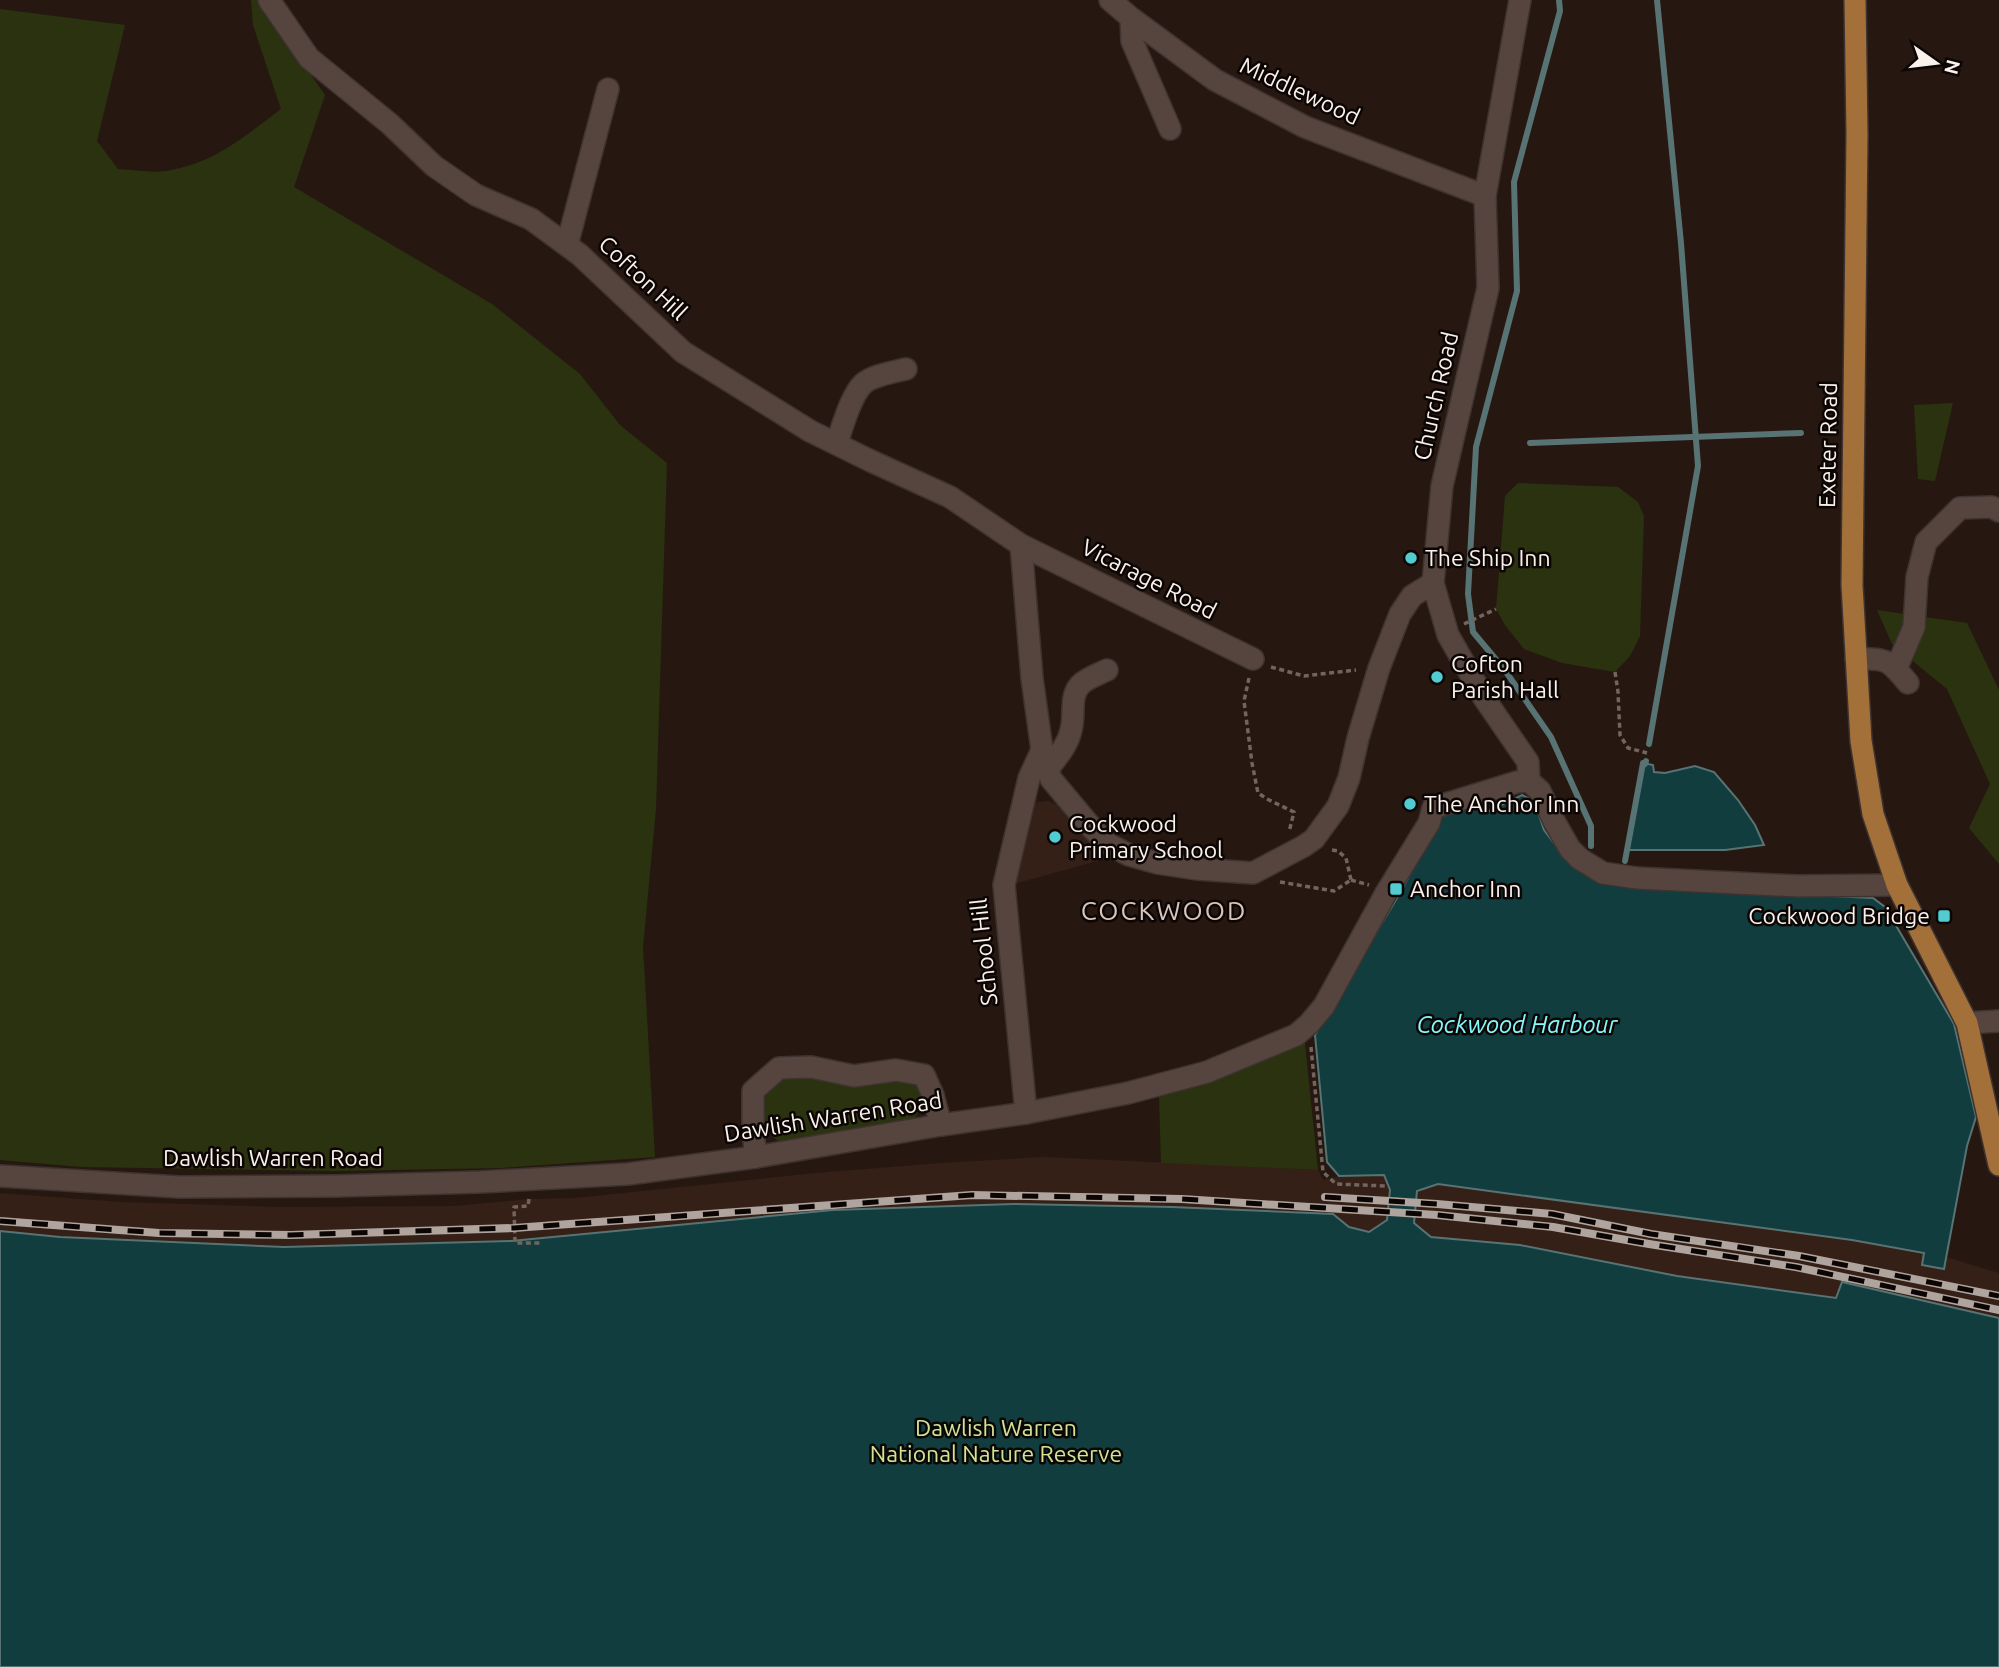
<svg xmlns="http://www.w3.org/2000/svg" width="1999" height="1667" font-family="Ubuntu,sans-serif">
<rect width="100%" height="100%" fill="#261811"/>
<g fill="#342016">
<polygon points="1048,801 1058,805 1109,858 1010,885 1029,803"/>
<polygon points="1043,1157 1318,1170 1323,1180 1339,1176 1385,1175 1390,1190 1387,1220 1369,1232 1349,1227 1332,1214 1172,1207 1013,1204 833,1210 511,1241 284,1247 60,1237 0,1231 0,1193 121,1202 278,1207 455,1206 529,1199 575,1198 816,1173 941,1163"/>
<polygon points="1437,1184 1852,1240 1925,1253 1923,1265 1944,1269 1946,1257 1999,1273 1999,1318 1842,1282 1837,1298 1677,1276 1520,1245 1430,1237 1414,1223 1417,1191"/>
</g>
<g fill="#2a320f">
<path d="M 251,0 L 259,0 L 325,95 L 294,187 L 492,304 L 580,374 L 620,425 L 667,463 L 656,809 L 643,947 L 655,1157 L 501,1168 L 335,1171 L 81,1167 L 0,1160 L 0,9 L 125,25 L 97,141 L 118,169 C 134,170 152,173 167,171 C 215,163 244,137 281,109 L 253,25 Z"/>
<polygon points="1953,403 1935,481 1918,479 1914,405"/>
<polygon points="1518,483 1618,487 1638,502 1644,516 1640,636 1630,656 1615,672 1562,663 1524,649 1505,625 1496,609 1505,496"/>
<polygon points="1877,610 1967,623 1999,690 1999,864 1969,828 1990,784 1947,689 1892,644"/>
<polygon points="1304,1034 1318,1170 1161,1163 1159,1096 1166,1092"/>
<path d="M 783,1076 L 902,1080 L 921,1085 C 925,1101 922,1109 912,1122 L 780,1142 C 764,1133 756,1109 766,1092 C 770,1086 778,1081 783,1076 Z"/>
</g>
<g fill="#123d3f" stroke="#587373" stroke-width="2">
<polygon points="1643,763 1653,765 1654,772 1665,773 1695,766 1714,772 1738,800 1755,825 1764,845 1725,850 1627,850"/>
<polygon points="1522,795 1530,799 1539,815 1544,830 1560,851 1633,887 1873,898 1885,907 1954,1024 1976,1117 1967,1146 1944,1269 1922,1265 1924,1253 1852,1240 1438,1184 1417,1191 1414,1223 1431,1237 1520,1245 1677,1276 1836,1298 1842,1282 1999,1318 1999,1667 0,1667 0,1231 60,1237 284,1247 511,1241 833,1210 1013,1204 1172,1207 1333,1214 1349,1227 1369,1232 1387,1220 1390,1190 1384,1175 1339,1176 1327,1162 1315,1035 1400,893 1442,815 1483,799 1487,812"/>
</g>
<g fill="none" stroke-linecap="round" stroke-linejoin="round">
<g stroke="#587373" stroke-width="6">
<polyline points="1559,0 1560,11 1514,182 1517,291 1476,447 1468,594 1473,632 1504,669 1551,737 1591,826 1591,846"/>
<polyline points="1530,443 1801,433"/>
<polyline points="1649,744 1698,466 1681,243 1657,0"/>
<polyline points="1625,861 1643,763 1645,764 1646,761"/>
</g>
<g stroke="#3e3330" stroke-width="24">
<g id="minor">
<polyline points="269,0 309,58 390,124 434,166 476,195 531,219 580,255 683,352 810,431 871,461 950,497 1021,545 1253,659"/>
<polyline points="1110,0 1131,18 1215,80 1305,127 1485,196"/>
<polyline points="1520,0 1485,196 1488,288 1442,486 1433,583 1448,635 1484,698 1528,762 1529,781"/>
<polyline points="1131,18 1132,41 1170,129"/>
<polyline points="567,245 608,89"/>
<path d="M 837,444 C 841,429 852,393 864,383 C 874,375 893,372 906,369"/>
<polyline points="1021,545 1032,678 1042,750 1051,779 1092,828 1108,844 1129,855 1157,863 1197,869 1253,873 1304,846 1314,839 1338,806 1349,778 1358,738 1379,668 1400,614 1412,596 1433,583"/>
<path d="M 1856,659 C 1887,658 1889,660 1908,683"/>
<polyline points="1896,669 1914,627 1917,577 1926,542 1960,508 1992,507 1999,511"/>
<path d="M 1048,769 C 1057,757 1068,745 1071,730 C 1073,723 1073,715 1073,708 C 1073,682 1086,680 1107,670"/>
<polyline points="1529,781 1540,791 1554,821 1570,849 1580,859 1603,873 1637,878 1797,886 1897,885"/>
<polyline points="1967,1023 1999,1021"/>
<polyline points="1026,1113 1004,885 1029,778 1042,750"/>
<polyline points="756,1157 753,1132 753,1091 779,1068 811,1067 854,1076 896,1070 924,1075 933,1095 941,1125"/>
<polyline points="0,1176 179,1187 337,1186 480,1182 628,1174 756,1157 941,1125 1026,1113 1128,1093 1207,1072 1296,1035 1309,1024 1324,1006 1386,893 1429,823 1433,808 1517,782 1529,781"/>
</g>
</g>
<g stroke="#3e3330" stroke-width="24">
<polyline id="major" points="1855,0 1857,134 1852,585 1861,741 1873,814 1897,885 1967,1023 1999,1165"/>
</g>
<g stroke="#72655f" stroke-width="3.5" stroke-dasharray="5 3.5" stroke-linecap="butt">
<polyline points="1464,624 1496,609"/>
<polyline points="1271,667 1304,676 1356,670"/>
<polyline points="1615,672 1618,692 1620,735 1628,748 1647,753"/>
<polyline points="1249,678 1244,701 1252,763 1258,793 1267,799 1294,812 1289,832"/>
<polyline points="1332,850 1338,851 1346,858 1351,880"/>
<polyline points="1351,880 1369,885"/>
<polyline points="1280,882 1334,891 1351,880"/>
<polyline points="1311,1047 1323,1172 1336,1184 1386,1186"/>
<polyline points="529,1199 528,1206 514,1207 515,1243 540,1243"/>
</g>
<use href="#minor" stroke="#56453e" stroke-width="21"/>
<use href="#major" stroke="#a37039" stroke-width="21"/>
<g stroke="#afa49e" stroke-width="8">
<g id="rail">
<polyline points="1325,1197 1437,1204 1552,1214 1651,1234 1799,1256 1999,1296"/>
<polyline points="0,1221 159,1233 291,1235 514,1228 972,1195 1182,1199 1437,1215 1553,1227 1649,1244 1796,1267 1999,1310"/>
</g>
</g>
<use href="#rail" stroke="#0b0504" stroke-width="5" stroke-dasharray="16" stroke-linecap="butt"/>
</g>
<g fill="#52ccd0" stroke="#0b0504" stroke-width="2.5">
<circle cx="1411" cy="558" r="7"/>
<circle cx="1437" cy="677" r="7"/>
<circle cx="1410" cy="804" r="7"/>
<circle cx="1055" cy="837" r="7"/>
<rect x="1389" y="882" width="14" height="14" rx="3.5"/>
<rect x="1937" y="909" width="14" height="14" rx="3.5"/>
</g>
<g text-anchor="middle" stroke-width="5" stroke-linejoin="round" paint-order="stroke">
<g font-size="23" fill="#fbf1ec" stroke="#0b0504">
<text transform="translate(1300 91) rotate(25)" y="8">Middlewood</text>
<text transform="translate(643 278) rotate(43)" y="8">Cofton Hill</text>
<text transform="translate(1436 396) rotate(-77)" y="8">Church Road</text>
<text transform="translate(1828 445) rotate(-89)" y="8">Exeter Road</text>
<text transform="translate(1149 579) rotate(27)" y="8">Vicarage Road</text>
<text transform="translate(984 952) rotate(-96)" y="8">School Hill</text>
<text transform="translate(833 1117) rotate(-9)" y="8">Dawlish Warren Road</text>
<text x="273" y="1166">Dawlish Warren Road</text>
</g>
<g font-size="23" fill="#fbf1ec" stroke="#0b0504" text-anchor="start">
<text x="1425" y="566">The Ship Inn</text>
<text x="1451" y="672">Cofton<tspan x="1451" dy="26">Parish Hall</tspan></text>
<text x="1424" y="812">The Anchor Inn</text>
<text x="1069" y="832">Cockwood<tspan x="1069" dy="26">Primary School</tspan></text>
<text x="1410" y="897">Anchor Inn</text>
<text x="1930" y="924" text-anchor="end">Cockwood Bridge</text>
</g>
<g font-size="23" fill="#d0e594" stroke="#0b0504">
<text x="996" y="1436">Dawlish Warren<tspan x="996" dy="26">National Nature Reserve</tspan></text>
</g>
<g font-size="24" font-style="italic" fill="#83f8fe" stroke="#0b0504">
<text x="1517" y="1033">Cockwood Harbour</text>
</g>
<g font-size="26" letter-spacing="2" fill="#d9c5bc" stroke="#0b0504">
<text x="1164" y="920">COCKWOOD</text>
</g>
</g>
<g transform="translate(1936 63) rotate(104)" stroke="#0b0504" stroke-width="5" paint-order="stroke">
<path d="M0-5L12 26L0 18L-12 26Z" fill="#fbf1ec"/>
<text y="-10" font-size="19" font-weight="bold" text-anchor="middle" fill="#fbf1ec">N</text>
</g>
</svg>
